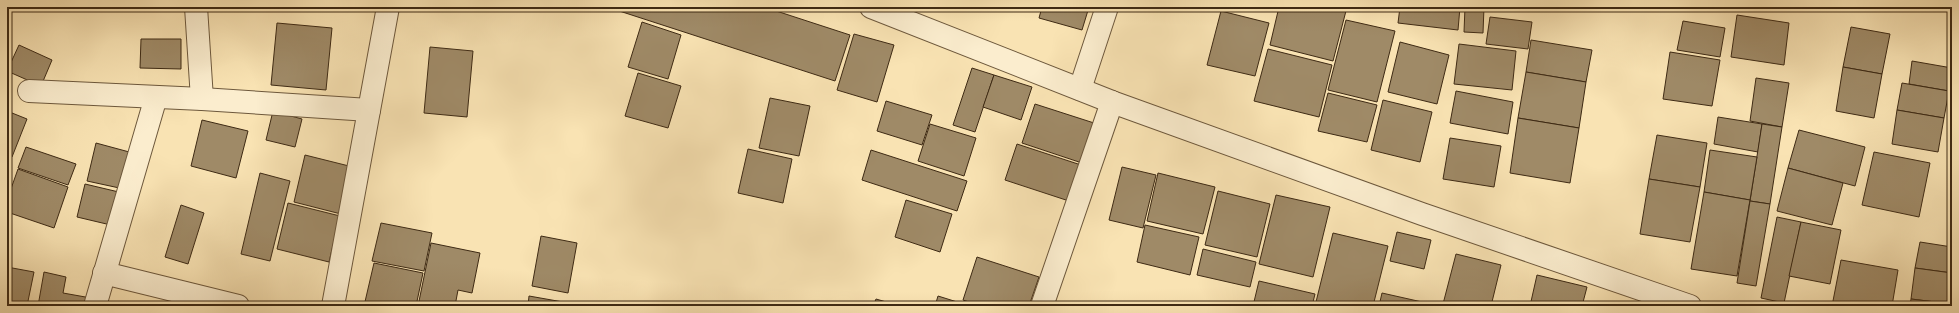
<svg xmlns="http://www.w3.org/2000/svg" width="1959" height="313" font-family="'IM FELL DW Pica',serif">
<rect width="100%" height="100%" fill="#f9e3b3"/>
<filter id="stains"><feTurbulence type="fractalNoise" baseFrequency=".005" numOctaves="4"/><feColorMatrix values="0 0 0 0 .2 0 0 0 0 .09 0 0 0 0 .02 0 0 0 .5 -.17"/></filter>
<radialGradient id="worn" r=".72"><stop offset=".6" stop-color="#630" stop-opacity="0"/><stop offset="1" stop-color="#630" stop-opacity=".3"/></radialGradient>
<g fill="#9f8a67" stroke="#3e2a14">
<polygon points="607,7 764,7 850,35 835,81"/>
<polygon points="1042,7 1089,7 1082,30 1039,18"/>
<polygon points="1279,7 1347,7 1333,61 1270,45"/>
<polygon points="1400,7 1460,7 1458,30 1398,23"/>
<polygon points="1465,7 1484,7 1483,33 1464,32"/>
<polygon points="1221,11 1269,23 1255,76 1207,65"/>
<polygon points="1737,15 1789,23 1784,65 1731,57"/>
<polygon points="1490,17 1532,22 1528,49 1486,44"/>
<polygon points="1346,20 1395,31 1377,102 1328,90"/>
<polygon points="1683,21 1725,28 1720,57 1677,50"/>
<polygon points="642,22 681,35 668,79 628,67"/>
<polygon points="277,23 332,28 326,90 271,85"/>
<polygon points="1851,27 1890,34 1882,74 1843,67"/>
<polygon points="854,34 894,45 877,102 837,90"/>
<polygon points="141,39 181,39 181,69 140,68"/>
<polygon points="1531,40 1592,50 1586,82 1526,72"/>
<polygon points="1400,42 1449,55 1437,104 1388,92"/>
<polygon points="1459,44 1516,51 1512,90 1454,84"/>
<polygon points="19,45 52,60 41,86 7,71"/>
<polygon points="430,47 473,51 467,117 424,113"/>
<polygon points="1268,49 1332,65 1319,117 1254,101"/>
<polygon points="1670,52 1720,60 1712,106 1663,99"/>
<polygon points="1912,61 1952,68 1949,91 1909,84"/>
<polygon points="1843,67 1882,74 1874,118 1836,111"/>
<polygon points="972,68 994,75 975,132 953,125"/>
<polygon points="1526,72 1586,82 1579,128 1518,118"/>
<polygon points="638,73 681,86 668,128 625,116"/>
<polygon points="994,75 1032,87 1021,120 983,107"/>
<polygon points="1756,78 1789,83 1782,127 1750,121"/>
<polygon points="1902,83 1949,91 1944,118 1897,110"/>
<polygon points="1456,91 1513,102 1508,134 1450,123"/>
<polygon points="1328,93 1377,105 1367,142 1318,131"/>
<polygon points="770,98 810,106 799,156 759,148"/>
<polygon points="1383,100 1432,112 1420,162 1371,150"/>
<polygon points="886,101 932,115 922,145 877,131"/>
<polygon points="1035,104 1094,123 1082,163 1022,143"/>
<polygon points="1897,110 1944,118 1938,152 1892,144"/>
<polygon points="7,111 27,119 12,157 7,155"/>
<polygon points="273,111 302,119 295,147 266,140"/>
<polygon points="1718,117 1762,124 1758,152 1714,144"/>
<polygon points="1518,118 1579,128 1570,183 1510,173"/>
<polygon points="202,120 248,131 236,178 191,166"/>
<polygon points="930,124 976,138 964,176 918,161"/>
<polygon points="1762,124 1782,127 1770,204 1750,201"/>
<polygon points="1799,130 1865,147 1855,186 1788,168"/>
<polygon points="1657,135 1707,143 1700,187 1649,179"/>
<polygon points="1450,138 1501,146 1494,187 1443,179"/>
<polygon points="96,143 133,153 124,189 87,181"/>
<polygon points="1017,144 1081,165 1069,201 1005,180"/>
<polygon points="26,147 76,164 68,185 18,168"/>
<polygon points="748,149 792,159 783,203 738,193"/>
<polygon points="871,150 967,181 957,211 862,180"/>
<polygon points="1710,150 1757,157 1750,200 1704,192"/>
<polygon points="1874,152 1930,163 1919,217 1862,205"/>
<polygon points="305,155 353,167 341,214 294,202"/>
<polygon points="1122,167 1156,175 1143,228 1109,220"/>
<polygon points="1788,168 1843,183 1832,225 1777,211"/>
<polygon points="18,169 68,187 54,228 7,212 7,200"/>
<polygon points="260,173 290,181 270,261 241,254"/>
<polygon points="1158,173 1215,187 1203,234 1147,221"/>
<polygon points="1649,179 1700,187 1690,242 1640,234"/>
<polygon points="85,184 123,193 115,226 77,217"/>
<polygon points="1218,191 1270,204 1257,257 1205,245"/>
<polygon points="1704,192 1750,200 1737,276 1691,269"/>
<polygon points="1276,195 1330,207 1313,277 1259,264"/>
<polygon points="906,200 952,214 940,252 895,237"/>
<polygon points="1750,201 1770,204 1756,286 1737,283"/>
<polygon points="288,203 340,216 329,262 277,249"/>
<polygon points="181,205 204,213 188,264 165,257"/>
<polygon points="1777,217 1801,222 1784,303 1761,298"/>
<polygon points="1801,222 1841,230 1830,284 1789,276"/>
<polygon points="381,223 432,233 424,271 372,261"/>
<polygon points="1145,225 1199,237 1190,275 1137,262"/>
<polygon points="1397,232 1431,240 1424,269 1390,261"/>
<polygon points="1333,233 1388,246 1373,306 1315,306"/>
<polygon points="541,236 577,243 568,293 532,286"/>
<polygon points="1920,242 1952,247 1952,273 1915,268"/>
<polygon points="431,243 480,253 472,293 458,290 455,306 418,306"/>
<polygon points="1203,249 1256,262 1250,287 1197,275"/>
<polygon points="1456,254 1501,265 1491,306 1443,304"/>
<polygon points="977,257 1039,277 1029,306 981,306 963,300"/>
<polygon points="1841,260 1898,270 1892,306 1832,306"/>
<polygon points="374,263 423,273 416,306 364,306"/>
<polygon points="7,267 34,272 27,306 7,306"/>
<polygon points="1915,268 1952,273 1952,304 1911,299"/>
<polygon points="44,272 66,277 63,293 91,298 89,306 38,306"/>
<polygon points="1537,275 1587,287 1582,306 1530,306"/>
<polygon points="1259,281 1315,294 1312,306 1253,306"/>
<polygon points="1382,293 1431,304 1431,306 1379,306"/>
<polygon points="529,296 563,302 562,306 528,306"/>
<polygon points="938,296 970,306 935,306"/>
<polygon points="876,299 900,306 873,306"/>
<polygon points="1911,299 1952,304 1952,306 1910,306"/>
</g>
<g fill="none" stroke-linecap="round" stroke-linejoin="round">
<g stroke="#6d583c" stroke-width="24">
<g id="minor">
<polyline points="196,7 202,99"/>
<polyline points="871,7 1112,102 1422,214 1690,306"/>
<polyline points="1080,89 1107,7"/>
<polyline points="29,91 202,99 369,110"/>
<polyline points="104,273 238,306"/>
<polyline points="95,306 156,97"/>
<polyline points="333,306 388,7"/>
<polyline points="1042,306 1112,102"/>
</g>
</g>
<use href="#minor" stroke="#fbedce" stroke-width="22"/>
</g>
<rect width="1959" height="313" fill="none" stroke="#f9e3b3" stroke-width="24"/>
<rect x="8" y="8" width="1943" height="297" fill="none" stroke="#3e2a14" stroke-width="2"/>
<rect x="12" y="12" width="1935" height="289" fill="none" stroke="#3e2a14"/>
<rect width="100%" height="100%" filter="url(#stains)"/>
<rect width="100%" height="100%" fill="url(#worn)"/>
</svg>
